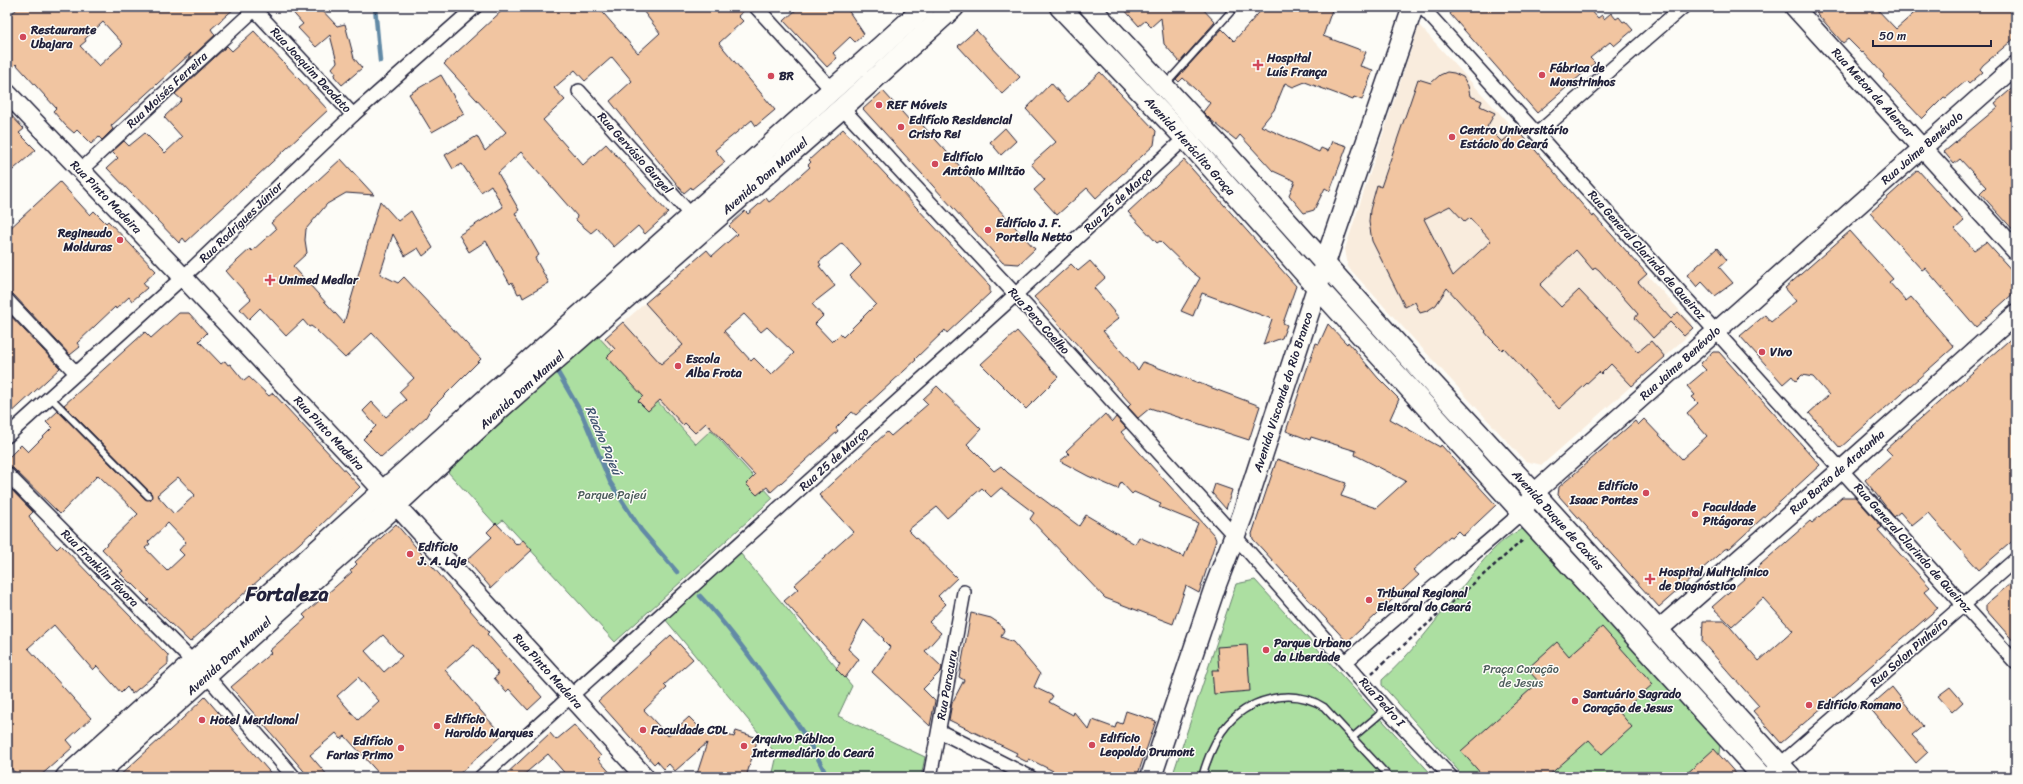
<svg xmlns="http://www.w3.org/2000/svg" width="2023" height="784" font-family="Sriracha,sans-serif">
<rect width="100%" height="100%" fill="#fdfcf7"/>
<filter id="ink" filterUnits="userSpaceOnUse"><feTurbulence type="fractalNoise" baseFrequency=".025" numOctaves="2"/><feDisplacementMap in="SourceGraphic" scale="8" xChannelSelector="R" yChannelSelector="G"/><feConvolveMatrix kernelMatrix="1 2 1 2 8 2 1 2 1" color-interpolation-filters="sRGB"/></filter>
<g filter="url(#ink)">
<g fill="#f9ecdd">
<polygon points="1419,25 1691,323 1691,333 1542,465 1525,461 1348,267 1345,249"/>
<polygon points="661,289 753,391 697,444 602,341"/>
</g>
<g fill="#acdfa1" stroke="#67806e">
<polygon points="596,334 696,444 711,430 773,498 615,642 503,520 496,525 447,471"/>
<path d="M 1525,528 L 1720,744 L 1719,754 L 1692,777 L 1464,777 L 1382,685 L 1382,680 C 1411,654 1434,623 1458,592 C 1478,568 1496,539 1525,528 Z"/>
<polygon points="740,553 852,686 838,716 925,757 921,777 772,777 777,755 665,619"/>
<polygon points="1255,580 1434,777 1172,777 1236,584"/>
</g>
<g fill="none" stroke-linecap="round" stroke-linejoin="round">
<g stroke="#628aa6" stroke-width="4.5">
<polyline points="375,7 380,61"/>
<polyline points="557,371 582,414 610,482 641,530 677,572"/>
<path d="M 700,596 C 727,625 750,656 773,689 C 793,717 813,745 827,777"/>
</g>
</g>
<g fill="#f1c5a1" stroke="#22223b" fill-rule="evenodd">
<path d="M 19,7 L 236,7 L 211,29 L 215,35 L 185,63 L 191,53 L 111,126 L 113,129 L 102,140 L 99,137 L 91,144 L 77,130 L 74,133 L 66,126 L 53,111 L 56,108 L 16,64 L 7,73 L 7,18 ZM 103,22 L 123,44 L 99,66 L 80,46 L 86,41 L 85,39 Z"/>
<polygon points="288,7 319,7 337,26 345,24 354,58 362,68 342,85 334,76 336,73 332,68 337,62 330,35 316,47 298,28 303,24"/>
<polygon points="506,7 598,7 638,53 660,33 640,7 748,7 738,16 743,21 719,43 775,110 756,126 752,120 715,150 725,162 692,189 691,187 684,193 610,101 632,81 612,57 585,81 575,70 554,88 565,100 543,120 583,165 606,144 668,213 645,234 638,226 614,247 597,228 591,233 579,223 576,220 577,216 521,152 498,173 519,210 515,213 539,255 535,258 549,283 523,298 521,293 518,294 512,282 510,284 486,241 469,252 459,235 503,207 491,185 481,192 462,164 453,169 445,155 477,136 485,151 506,132 444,64"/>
<polygon points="799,7 846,7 864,34 855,42 850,37 833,53 837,58 827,67 784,21"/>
<polygon points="1122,7 1201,7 1215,22 1180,62 1164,44 1161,18 1151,27 1145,21 1139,26"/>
<polygon points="1264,7 1333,7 1323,36 1366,52 1360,66 1373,70 1362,100 1354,97 1353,100 1305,82 1293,87 1285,83 1274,110 1261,126 1319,152 1321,148 1328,151 1332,141 1347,146 1330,191 1325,188 1314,210 1304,213 1289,195 1295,181 1273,171 1240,135 1236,140 1211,120 1203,112 1210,103 1183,78 1179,82 1176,79 1222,29 1234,41"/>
<polygon points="1454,7 1588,7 1598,18 1602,15 1604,19 1611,13 1616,19 1619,17 1623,22 1625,21 1633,30 1614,46 1610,42 1590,58 1595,63 1537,113 1450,14"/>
<polygon points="1811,7 1875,7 1896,29 1921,7 1925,7 1929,12 1934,7 2016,7 2016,37 1983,65 1980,69 1983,72 1969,84 1966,81 1946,98 1944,97 1922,119 1883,77 1884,75 1863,52 1862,53 1848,39 1843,43"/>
<polygon points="976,30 1020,77 1002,94 958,46"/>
<polygon points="254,31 328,110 186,242 183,238 179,243 107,168 118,158 112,152 124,141 129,146 145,133 165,153 182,137 164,117 182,100 175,94 227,46 232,51"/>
<polygon points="1100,72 1156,131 1154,145 1096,198 1087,188 1057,215 1034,190 1045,180 1031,164 1056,142 1026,109 1051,83 1068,102"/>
<path d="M 1447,72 L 1454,73 L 1463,77 L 1468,86 L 1470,96 L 1482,101 L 1480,106 L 1495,113 L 1487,127 L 1502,142 L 1517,129 L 1593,217 L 1594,215 L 1647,274 L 1638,282 L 1671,319 L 1678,312 L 1693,328 L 1684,336 L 1670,322 L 1653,338 L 1635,318 L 1638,314 L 1599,270 L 1595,267 L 1593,270 L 1576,250 L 1540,285 L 1561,307 L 1579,290 L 1638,352 L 1651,341 L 1665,357 L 1632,386 L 1611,364 L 1601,374 L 1599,372 L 1559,409 L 1504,348 L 1502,350 L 1490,338 L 1485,332 L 1486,331 L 1447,288 L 1436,305 L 1427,311 L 1420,313 L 1415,302 L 1405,307 L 1372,241 L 1369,222 L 1370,210 L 1377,185 L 1381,187 L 1418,79 L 1431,83 L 1440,75 ZM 1450,206 L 1465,222 L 1470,218 L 1491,241 L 1453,276 L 1424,219 Z"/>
<polygon points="441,75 464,114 432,132 409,94"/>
<polygon points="2016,85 2016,233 1980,193 1986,187 1960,159 1954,164 1944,152 1998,107 1995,103"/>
<polygon points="883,91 911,122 916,118 1035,249 1019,264 1003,263 863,109"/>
<polygon points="7,111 24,129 19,133 36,150 7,175"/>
<polygon points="1005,128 1016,141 1001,155 990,142"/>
<path d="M 843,129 L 990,286 L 990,293 L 947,333 L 945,330 L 915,359 L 916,360 L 856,415 L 852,412 L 836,428 L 838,431 L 771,492 L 767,487 L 757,495 L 746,484 L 755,475 L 706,423 L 695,433 L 685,423 L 683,425 L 660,400 L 648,411 L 638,401 L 643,396 L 607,357 L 615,349 L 605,338 L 623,322 L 661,364 L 683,345 L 645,303 L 707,250 L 712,256 L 737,234 L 729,226 L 745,211 L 748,214 L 766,198 L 769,202 L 777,196 L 810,167 L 808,165 L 811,162 L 809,160 ZM 842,243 L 861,265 L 850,276 L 876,304 L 843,337 L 840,334 L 832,342 L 815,324 L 823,316 L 812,304 L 835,286 L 819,266 L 821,265 L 819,262 ZM 744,314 L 761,332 L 767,327 L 794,353 L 771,375 L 754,358 L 751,361 L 724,331 Z"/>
<polygon points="341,159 374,195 346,193 327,204 306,229 305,240 307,253 293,266 344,323 380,201 398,221 411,211 433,248 423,256 418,248 405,256 393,234 380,274 398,283 404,277 481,359 430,410 426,417 381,457 363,439 376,426 363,411 372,402 386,417 406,400 399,392 414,378 372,333 345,358 315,329 311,326 309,327 303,320 286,336 260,308 249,319 240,309 251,299 226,271 250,249 252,251 276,229 271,223"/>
<polygon points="1184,160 1296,286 1283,323 1287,325 1282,338 1263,345 1272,319 1202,293 1193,316 1181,311 1200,278 1192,272 1160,241 1157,243 1128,212"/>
<polygon points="1918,170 1964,221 1955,229 1974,250 1986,242 2016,275 2016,291 1976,327 1925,268 1922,270 1870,213"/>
<polygon points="60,182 90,215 94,211 106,223 108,221 156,271 143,283 147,288 132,301 129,297 116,309 115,307 77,343 80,347 70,355 13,294 7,292 7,231"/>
<polygon points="1850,231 1893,279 1889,282 1906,301 1911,297 1954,347 1840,448 1809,413 1829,395 1813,377 1802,375 1796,381 1792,376 1783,384 1740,336 1765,315 1771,322 1796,301 1785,288"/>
<polygon points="1717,248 1727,260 1719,267 1733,283 1715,296 1702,282 1697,287 1687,275"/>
<polygon points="1090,261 1105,278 1094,288 1119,318 1103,331 1109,338 1138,370 1143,362 1260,406 1249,440 1150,408 1138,418 1128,407 1131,404 1034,297 1071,264 1078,271"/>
<polygon points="7,312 60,368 7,417"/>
<path d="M 179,313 L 189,313 L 207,333 L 199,341 L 221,364 L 225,361 L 228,365 L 230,364 L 244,381 L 249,377 L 269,396 L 273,393 L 360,487 L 312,534 L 311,533 L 190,642 L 147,601 L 149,600 L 131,582 L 130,583 L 120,573 L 123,571 L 102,549 L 138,514 L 98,475 L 60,514 L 13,468 L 7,466 L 7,459 L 21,445 L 28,452 L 52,428 L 46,422 L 58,411 L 145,499 L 151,499 L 151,493 L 64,405 L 145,332 L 151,338 ZM 178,477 L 195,495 L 174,514 L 157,495 ZM 168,523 L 186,542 L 179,550 L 184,555 L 167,571 L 145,548 L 150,544 L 148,542 Z"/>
<polygon points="1328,324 1347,344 1348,342 1378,378 1399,399 1390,419 1440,447 1441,445 1496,505 1463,536 1458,531 1452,537 1450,536 1413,570 1419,575 1347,642 1253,539 1252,534 1277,459 1346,483 1341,496 1376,508 1406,481 1355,455 1356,451 1311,437 1310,440 1286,431 1316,343 1319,344"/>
<polygon points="1017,331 1058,377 1026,409 981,364"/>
<polygon points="2016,334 2016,538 1979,570 1928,513 1912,526 1900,512 1894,517 1865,480 1892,455 1886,449"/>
<polygon points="1713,352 1719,352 1820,465 1730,548 1725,549 1659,607 1558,495 1559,487 1635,421 1638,425 1644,419 1682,459 1707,436 1687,413 1698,403 1692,397 1695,395 1687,386 1706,370 1700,364"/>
<polygon points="937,386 981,429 967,444 994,471 1001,466 1008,473 1079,526 1086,515 1135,544 1139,537 1184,557 1198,523 1159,507 1161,504 1134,492 1132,494 1121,482 1118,489 1088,476 1060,461 1069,454 1066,451 1105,414 1112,422 1116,417 1126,428 1121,432 1214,535 1216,540 1199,593 1186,586 1173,624 1105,598 1030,519 1034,513 1001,488 991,497 982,488 947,518 937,507 908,530 957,578 938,596 946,604 929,622 941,633 925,651 942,667 941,671 923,689 935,701 930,726 872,672 890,647 883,640 884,639 864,620 848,649 859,659 845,678 836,669 840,663 784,601 798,589 794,585 853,532 819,495 887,432 891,436 928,404 923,399"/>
<polygon points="1215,484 1232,490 1226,509 1212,493"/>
<polygon points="7,485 33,512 29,516 36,527 57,549 61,545 168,655 168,664 132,694 127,687 121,693 97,666 93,670 54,625 28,648 91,718 67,740 73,747 39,777 19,777 7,764"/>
<polygon points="1842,497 1855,497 1882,527 1878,530 1930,587 1924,592 1938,608 1781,743 1753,711 1759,706 1702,642 1703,621 1725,621 1759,661 1793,631 1763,598 1732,626 1712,607 1810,521 1812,523"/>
<polygon points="496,523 517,545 523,540 532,550 491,588 467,560 492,537 487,532"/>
<path d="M 396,524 L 489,632 L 487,634 L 542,697 L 528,710 L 509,689 L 506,692 L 494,678 L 498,675 L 497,672 L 474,645 L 445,670 L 502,735 L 456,777 L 382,777 L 345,736 L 341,739 L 336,733 L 310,755 L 329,777 L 309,777 L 231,687 L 271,653 L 269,651 L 306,618 L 303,615 L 352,572 L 350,571 L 357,564 L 355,562 ZM 383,635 L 402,656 L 384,672 L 365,651 ZM 358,677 L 379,701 L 358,720 L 337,696 Z"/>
<polygon points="2016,579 2016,644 1986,610 1986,604"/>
<polygon points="971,613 991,618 997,622 1004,630 1001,637 1013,642 1040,674 1034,687 1053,696 1049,702 1073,715 1074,712 1089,730 1093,720 1115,728 1117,722 1122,724 1126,711 1156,721 1137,777 1065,777 1029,759 1027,762 1015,756 1017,753 949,720 952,703 964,680 959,677"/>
<polygon points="1602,627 1653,684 1620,713 1632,727 1602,754 1589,740 1547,777 1484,777 1461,751 1539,682 1527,669 1557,642 1569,656"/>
<polygon points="671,635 693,659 664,685 667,688 644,710 668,736 689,717 709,737 711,730 734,737 736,731 758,738 746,777 696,777 707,743 675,771 669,764 664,769 657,761 654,764 598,701"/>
<polygon points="1247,645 1250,691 1214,694 1212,670 1219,670 1217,647"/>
<polygon points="1892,687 1923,726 1912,735 1928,752 1916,763 1869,707"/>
<polygon points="1950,687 1963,702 1952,712 1938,696"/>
<polygon points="205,697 274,777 118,777 180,721"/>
<polygon points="574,725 601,756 598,759 614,777 568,777 548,754 521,777 503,777 550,733 556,740"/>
<polygon points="1714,749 1739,777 1683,777"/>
</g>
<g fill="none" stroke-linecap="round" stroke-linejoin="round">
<g stroke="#22223b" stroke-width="9">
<g id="lane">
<polyline points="1166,84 1235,7"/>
<polyline points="50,397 148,496"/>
<polyline points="1353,737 1386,709"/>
<path d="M 1202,777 C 1214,735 1234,703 1280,697 C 1297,695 1310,698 1324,707 L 1389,777"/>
</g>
</g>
<g stroke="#22223b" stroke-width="16">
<g id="street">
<polyline points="252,7 353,115"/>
<polyline points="756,7 833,91"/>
<polyline points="1422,7 2016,663"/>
<polyline points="579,91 691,215"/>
<polyline points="842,108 1016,295 1249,552 1386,709 1451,777"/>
<polyline points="1537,134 1683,7"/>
<polyline points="81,170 254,10"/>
<polyline points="7,300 76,373"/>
<polyline points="7,436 194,267 353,115 475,7"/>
<polyline points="7,474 193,662"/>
<path d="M 1346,662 C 1403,610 1464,564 1522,512"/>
<polyline points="207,676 294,777"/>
<polyline points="939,731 1030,777"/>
<polyline points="481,777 1003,306 1185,138"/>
<polyline points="930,777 964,592"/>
<polyline points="1766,777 2016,559"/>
</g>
</g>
<g stroke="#22223b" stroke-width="21">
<g id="secondary">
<polyline points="1794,7 2016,251"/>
<polyline points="7,93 183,277 372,479 645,777"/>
<polyline points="1522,512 1534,493 2016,65"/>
<polyline points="1658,630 1841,470 2016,314"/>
</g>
</g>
<g stroke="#22223b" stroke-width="23">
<g id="primary">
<polyline points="1060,7 1185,138 1308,277 1763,777"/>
<polyline points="1090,7 1222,149 1433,384 1534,493 1791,777"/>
<polyline points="66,777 383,491 925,7"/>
<polyline points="94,777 393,508 495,413 842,108 954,7"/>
<polyline points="1151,777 1215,587 1243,514 1331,245 1413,7"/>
</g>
</g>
<polyline stroke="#22223b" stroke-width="2.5" stroke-dasharray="4 3" stroke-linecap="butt" points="1372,673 1524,539"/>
<use href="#lane" stroke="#fdfcf7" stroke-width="6"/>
<use href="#street" stroke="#fdfcf7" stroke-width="13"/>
<use href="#secondary" stroke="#fdfcf7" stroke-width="18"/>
<use href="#primary" stroke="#fdfcf7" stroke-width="20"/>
</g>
</g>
<g fill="#d1495b" stroke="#fdfcf7" stroke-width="1.5">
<circle cx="23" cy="37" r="4"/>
<path d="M1256 59h4v4h4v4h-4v4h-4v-4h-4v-4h4z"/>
<circle cx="1542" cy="75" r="4"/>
<circle cx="771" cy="76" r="4"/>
<circle cx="879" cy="105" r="4"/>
<circle cx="901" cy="127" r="4"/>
<circle cx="1452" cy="137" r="4"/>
<circle cx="935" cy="164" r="4"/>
<circle cx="988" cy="230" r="4"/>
<circle cx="120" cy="240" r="4"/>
<path d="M268 274h4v4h4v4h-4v4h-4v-4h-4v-4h4z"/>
<circle cx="1762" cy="352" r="4"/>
<circle cx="678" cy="366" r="4"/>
<circle cx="1646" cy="493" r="4"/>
<circle cx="1695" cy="514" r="4"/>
<circle cx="410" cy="554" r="4"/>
<path d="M1648 573h4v4h4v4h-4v4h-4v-4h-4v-4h4z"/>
<circle cx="1369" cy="600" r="4"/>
<circle cx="1266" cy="650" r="4"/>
<circle cx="1575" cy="701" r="4"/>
<circle cx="1809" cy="705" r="4"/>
<circle cx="202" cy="720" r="4"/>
<circle cx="437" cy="726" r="4"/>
<circle cx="643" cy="730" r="4"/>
<circle cx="1092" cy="745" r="4"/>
<circle cx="744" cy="746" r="4"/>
<circle cx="401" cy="748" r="4"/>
</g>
<g text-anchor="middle" stroke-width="3" stroke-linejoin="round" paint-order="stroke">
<g font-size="12" font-weight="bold" fill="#22223b" stroke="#fdfcf7" text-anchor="start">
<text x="31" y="34">Restaurante<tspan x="31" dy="14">Ubajara</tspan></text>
<text x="1267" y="62">Hospital<tspan x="1267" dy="14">Luís França</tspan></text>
<text x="1550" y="72">Fábrica de<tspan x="1550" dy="14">Monstrinhos</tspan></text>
<text x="779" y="80">BR</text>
<text x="887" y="109">REF Móveis</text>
<text x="909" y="124">Edifício Residencial<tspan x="909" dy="14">Cristo Rei</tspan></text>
<text x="1460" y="134">Centro Universitário<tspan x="1460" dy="14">Estácio do Ceará</tspan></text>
<text x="943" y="161">Edifício<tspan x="943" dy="14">Antônio Militão</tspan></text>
<text x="996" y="227">Edifício J. F.<tspan x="996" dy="14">Portella Netto</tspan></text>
<text x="112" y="237" text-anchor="end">Regineudo<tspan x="112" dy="14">Molduras</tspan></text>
<text x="279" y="284">Unimed Medlar</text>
<text x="1770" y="356">Vivo</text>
<text x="686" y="363">Escola<tspan x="686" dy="14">Alba Frota</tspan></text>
<text x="1638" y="490" text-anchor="end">Edifício<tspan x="1638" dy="14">Isaac Pontes</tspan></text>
<text x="1703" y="511">Faculdade<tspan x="1703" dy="14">Pitágoras</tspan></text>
<text x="418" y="551">Edifício<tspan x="418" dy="14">J. A. Laje</tspan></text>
<text x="1659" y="576">Hospital Multiclínico<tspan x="1659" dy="14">de Diagnóstico</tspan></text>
<text x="1377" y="597">Tribunal Regional<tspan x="1377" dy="14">Eleitoral do Ceará</tspan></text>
<text x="1274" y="647">Parque Urbano<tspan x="1274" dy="14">da Liberdade</tspan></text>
<text x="1583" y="698">Santuário Sagrado<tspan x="1583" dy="14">Coração de Jesus</tspan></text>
<text x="1817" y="709">Edifício Romano</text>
<text x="445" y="723">Edifício<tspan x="445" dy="14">Haroldo Marques</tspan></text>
<text x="210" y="724">Hotel Meridional</text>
<text x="651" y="734">Faculdade CDL</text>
<text x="1100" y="742">Edifício<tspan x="1100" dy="14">Leopoldo Drumont</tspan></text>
<text x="752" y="743">Arquivo Público<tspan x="752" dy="14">Intermediário do Ceará</tspan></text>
<text x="393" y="745" text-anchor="end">Edifício<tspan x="393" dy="14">Farias Primo</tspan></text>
</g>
<g font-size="12" fill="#22223b" stroke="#fdfcf7">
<text transform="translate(311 70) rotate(47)" y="4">Rua Joaquim Deodato</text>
<text transform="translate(167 90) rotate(-43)" y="4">Rua Moisés Ferreira</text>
<text transform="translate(1873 93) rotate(48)" y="4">Rua Meton de Alencar</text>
<text transform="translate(1190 146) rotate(48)" y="4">Avenida Heráclito Graça</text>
<text transform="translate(1922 148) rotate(-41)" y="4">Rua Jaime Benévolo</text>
<text transform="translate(635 153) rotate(48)" y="4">Rua Gervásio Gurgel</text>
<text transform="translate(765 176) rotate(-41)" y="4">Avenida Dom Manuel</text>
<text transform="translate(106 197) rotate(46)" y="4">Rua Pinto Madeira</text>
<text transform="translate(1118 200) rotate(-43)" y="4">Rua 25 de Março</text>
<text transform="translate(241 222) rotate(-44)" y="4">Rua Rodrigues Júnior</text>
<text transform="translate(1647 255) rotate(48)" y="4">Rua General Clarindo de Queiroz</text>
<text transform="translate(1039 321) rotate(48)" y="4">Rua Pero Coelho</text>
<text transform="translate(1680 363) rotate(-42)" y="4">Rua Jaime Benévolo</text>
<text transform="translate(522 390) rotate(-42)" y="4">Avenida Dom Manuel</text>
<text transform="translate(1283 392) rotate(-72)" y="4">Avenida Visconde do Rio Branco</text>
<text transform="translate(329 433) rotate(47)" y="4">Rua Pinto Madeira</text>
<text transform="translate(834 459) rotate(-42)" y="4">Rua 25 de Março</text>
<text transform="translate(1837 472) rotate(-41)" y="4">Rua Barão de Aratanha</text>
<text transform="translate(1558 520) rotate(48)" y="4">Avenida Duque de Caxias</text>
<text transform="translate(1913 548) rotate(48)" y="4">Rua General Clarindo de Queiroz</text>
<text transform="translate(100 568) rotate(45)" y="4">Rua Franklin Távora</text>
<text transform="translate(1909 652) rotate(-41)" y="4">Rua Solon Pinheiro</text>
<text transform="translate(229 656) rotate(-42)" y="4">Avenida Dom Manuel</text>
<text transform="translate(548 671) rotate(48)" y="4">Rua Pinto Madeira</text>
<text transform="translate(947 685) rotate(-80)" y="4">Rua Paracuru</text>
<text transform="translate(1382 702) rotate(48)" y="4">Rua Pedro I</text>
</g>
<g font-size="12" fill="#4b5b5a" stroke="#fdfcf7">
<text x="612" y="499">Parque Pajeú</text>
<text x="1521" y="673">Praça Coração<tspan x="1521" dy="14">de Jesus</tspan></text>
</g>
<g font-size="13" font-style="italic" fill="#425671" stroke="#fdfcf7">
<text transform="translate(604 440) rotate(67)" y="5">Riacho Pajeú</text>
</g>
<g font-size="20" font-weight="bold" fill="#22223b" stroke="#fdfcf7">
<text x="287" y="601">Fortaleza</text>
</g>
</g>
<rect width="2023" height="784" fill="none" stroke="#fdfcf7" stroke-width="24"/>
<rect x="12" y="12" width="1999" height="760" fill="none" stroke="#22223b" stroke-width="1.5" filter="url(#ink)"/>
<path d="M1873 40v6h118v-6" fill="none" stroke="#22223b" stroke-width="2"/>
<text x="1879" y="40" font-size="12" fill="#22223b" stroke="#fdfcf7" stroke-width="3" paint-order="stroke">50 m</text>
</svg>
